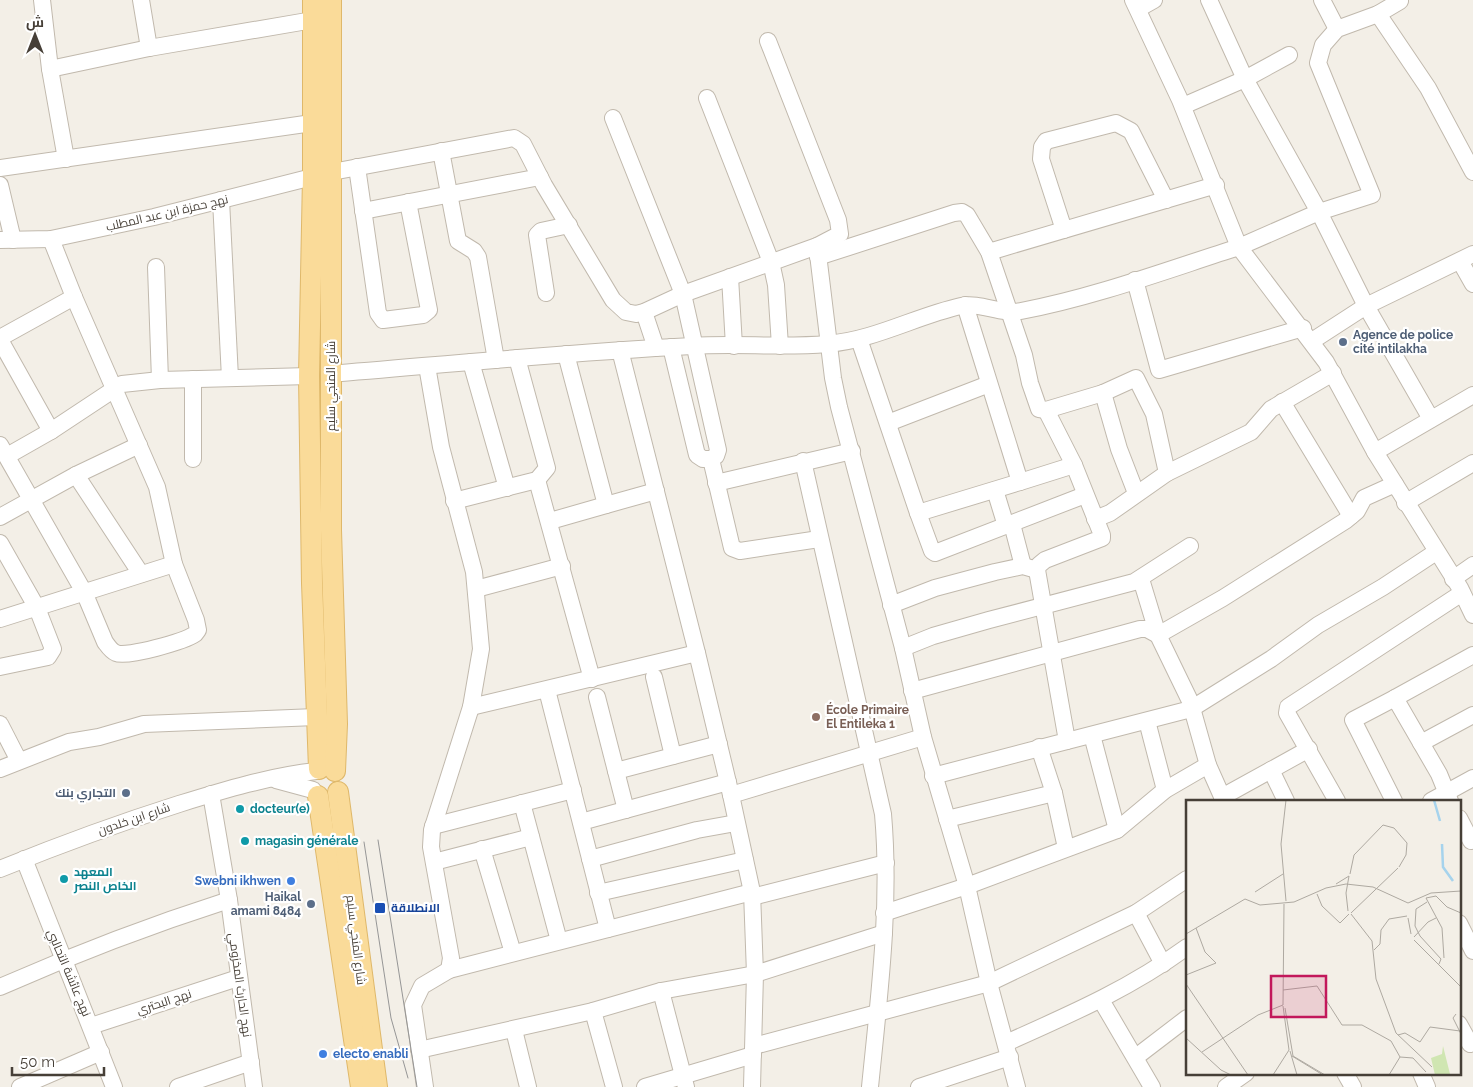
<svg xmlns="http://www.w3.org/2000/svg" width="1473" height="1087" font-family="Raleway,Cairo,sans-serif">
<rect width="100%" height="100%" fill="#f3efe7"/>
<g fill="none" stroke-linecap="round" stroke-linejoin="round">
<g stroke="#c1b9ad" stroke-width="18">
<g id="minor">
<polyline points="42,0 50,69 66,159"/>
<polyline points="141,0 149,48"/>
<polyline points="1133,0 1180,100 1239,247 1319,212 1372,195 1318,63 1323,45 1337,29 1378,14 1400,1"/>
<polyline points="1209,0 1245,79 1289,55"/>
<polyline points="1322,0 1337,29"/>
<polyline points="1138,9 1154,0"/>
<polyline points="1378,14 1428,88 1473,172"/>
<polyline points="50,69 149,48 313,20"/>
<polyline points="707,98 771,262 776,285 780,346"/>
<polyline points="1183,106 1245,79 1319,212 1366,306 1431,419"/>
<polyline points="613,118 683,294 718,450 716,456 711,459 732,548 740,551 819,539"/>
<polyline points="441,151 458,241 474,251 478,257 496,360"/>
<polyline points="357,167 378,313 383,320 423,315 429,310 408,202"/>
<polyline points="0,168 312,123"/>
<polyline points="0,185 13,240"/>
<polyline points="221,200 230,378"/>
<polyline points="363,211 540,177"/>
<polyline points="1064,230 1041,159 1042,147 1046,141 1116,123 1131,131 1166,200"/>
<polyline points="0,240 51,239 154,217 332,172 514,138 523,144 544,185 613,300 626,312 636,314 644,312 683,294 817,246 840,234 838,220 768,41"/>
<polyline points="817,246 833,378 839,407 903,648 923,737 967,886 989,983 1017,1087"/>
<polyline points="989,252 1216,185"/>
<polyline points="818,257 954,213 962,212 967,215 989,252 1024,355 1030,383 1039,409 1046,410"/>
<polyline points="1460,261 1473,284"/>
<polyline points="156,267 160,380"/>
<polyline points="730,277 734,346"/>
<polyline points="1135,280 1159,370 1303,328"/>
<polyline points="546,293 537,235 541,231 569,225"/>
<polyline points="644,312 656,348"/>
<polyline points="0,338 74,297"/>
<polyline points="859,339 918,513 1020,482 965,305"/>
<polyline points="0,340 51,431"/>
<polyline points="1312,341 1366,306 1473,254"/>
<polyline points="671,347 697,455 703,459 711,459"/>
<polyline points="620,350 697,653 731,795 752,892 755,974 752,1087"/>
<polyline points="471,362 507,488"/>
<path d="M 330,374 C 451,364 571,352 692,346 C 737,343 782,348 827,344 C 875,340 916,316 961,306 C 981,302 1001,315 1021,311 C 1095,297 1167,270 1239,247 L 1326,362 L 1375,452 L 1460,588 L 1473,615"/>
<polyline points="1103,393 1119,449 1136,493"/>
<polyline points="1282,402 1351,516"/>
<polyline points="888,423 989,384"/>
<path d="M 0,445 L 84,592 L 105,642 C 108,646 111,651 116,653 C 127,658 185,641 195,634 L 198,630 L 196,620 L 174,564 L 157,487 L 74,297 L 51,239"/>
<polyline points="1375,452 1473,395"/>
<polyline points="7,456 51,431 122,384 160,380 309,376"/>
<polyline points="193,459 193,379"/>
<path d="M 803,461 L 883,814 C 891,905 879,997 870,1087"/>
<polyline points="76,475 141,574"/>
<polyline points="537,480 592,679"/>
<polyline points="1020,482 1074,465"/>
<polyline points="716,483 852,451"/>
<polyline points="995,490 1006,526"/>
<polyline points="454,501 537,480 547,468 517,358"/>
<polyline points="1405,503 1473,463"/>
<polyline points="606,505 656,491"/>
<polyline points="918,513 932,551 935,553 1085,495"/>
<polyline points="0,517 76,475 139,445"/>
<polyline points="1095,519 1110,513 1167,473 1251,432 1271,409 1333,373"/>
<polyline points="550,521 606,505 566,354"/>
<polyline points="1012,524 1023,566"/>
<polyline points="0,543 37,608 53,649 48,657 0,667"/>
<polyline points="1141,579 1158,635 1190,701 1208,765 1224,801"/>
<polyline points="1453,579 1473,565"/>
<polyline points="476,589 562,566"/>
<polyline points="891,605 935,588 995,572 1023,566 1037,570"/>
<polyline points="0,619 174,564"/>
<polyline points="1158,635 1223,598 1345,521 1357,511 1364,498 1395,484"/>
<polyline points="903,648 933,636 989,620 1134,582 1190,546"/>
<polyline points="654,677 673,756"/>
<polyline points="547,690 608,929"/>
<polyline points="912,691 1140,629 1147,629 1158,635"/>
<polyline points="597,697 626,810"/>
<polyline points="471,707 697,653"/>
<polyline points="1147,721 1165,790"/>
<polyline points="0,724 19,761"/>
<polyline points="1092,735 1117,830"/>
<polyline points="1067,741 1191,709 1271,659 1318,625 1383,587 1436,552"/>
<polyline points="1421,743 1473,715"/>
<polyline points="1039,747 1054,793 1066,848"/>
<polyline points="0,769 69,742 99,737 144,724 316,717"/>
<polyline points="1271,770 1286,801"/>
<polyline points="616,771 719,744"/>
<polyline points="933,776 1067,741 1037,570 1039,565 1045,560 1102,538 1102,535 1074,465 1046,410 1103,393 1136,378 1154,414 1167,473"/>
<polyline points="276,780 313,790"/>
<polyline points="211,794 229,900 254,1087"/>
<polyline points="731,795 923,737"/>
<polyline points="1222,797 1309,749"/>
<polyline points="1337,801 1287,713 1288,707 1462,593"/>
<polyline points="1394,801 1353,720 1395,698"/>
<polyline points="1431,801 1473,778"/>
<polyline points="1450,801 1439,774 1395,698 1473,655"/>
<polyline points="522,803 559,941"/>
<polyline points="1459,818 1471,841"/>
<polyline points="947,819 1054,793"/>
<polyline points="581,822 728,782"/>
<polyline points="433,826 573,790"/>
<polyline points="482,849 513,953"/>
<polyline points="24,859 114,1087"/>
<polyline points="590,859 697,830 736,823"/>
<polyline points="434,862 531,837"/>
<path d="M 0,869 C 59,845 119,823 179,804 C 224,790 270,776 316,771"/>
<polyline points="598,893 745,860"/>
<polyline points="752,897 886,863"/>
<polyline points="884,913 967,886 1117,830 1165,790 1208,765"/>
<polyline points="1136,913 1163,964"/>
<polyline points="1459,923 1473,951"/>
<polyline points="449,970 752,892"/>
<path d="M 0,987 C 75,954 151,925 229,900"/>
<polyline points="661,991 686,1087"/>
<polyline points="1101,1000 1152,1087"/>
<polyline points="593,1011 614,1087"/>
<polyline points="1459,1024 1470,1044"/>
<polyline points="91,1026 238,978"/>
<polyline points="514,1030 528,1087"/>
<path d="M 1006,1043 C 1071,1014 1129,989 1187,947"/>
<polyline points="754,1046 989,983 1136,913 1187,879"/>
<polyline points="419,1050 593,1011 661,991 755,974 884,933"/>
<polyline points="1136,1057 1187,1018"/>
<polyline points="1345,1073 1353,1087"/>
<polyline points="1421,1073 1427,1087"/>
<polyline points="20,1087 101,1052"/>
<polyline points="178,1087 251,1062"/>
<polyline points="425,1087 413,1005 422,986 449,970 451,958 431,847 432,830 471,707 481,649 474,572 441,447 427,366"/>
<polyline points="645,1087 753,1055"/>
<polyline points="919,1087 1010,1057"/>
<polyline points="1226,1087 1246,1073"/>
</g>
</g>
<g stroke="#dfb86a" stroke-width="22">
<g id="major">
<polyline points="313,0 313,176 309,376 312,583 319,769"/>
<polyline points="331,0 331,530 337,724 335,771"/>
<polyline points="338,792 377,1087"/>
<polyline points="318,796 361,1087"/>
</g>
</g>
<use href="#minor" stroke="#fff" stroke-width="16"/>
<use href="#major" stroke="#fadb99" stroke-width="20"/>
<g stroke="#969696" stroke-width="1">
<polyline points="378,840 417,1087"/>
<polyline points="364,842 391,1018 408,1078"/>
</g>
</g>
<g fill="#5c6f8a" stroke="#fff" stroke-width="2">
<circle cx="1343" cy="342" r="5"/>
<circle cx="126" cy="793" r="5"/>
<circle cx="311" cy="904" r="5"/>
</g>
<circle fill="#8d6e63" stroke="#fff" stroke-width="2" cx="816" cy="717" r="5"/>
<g fill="#0f9aa8" stroke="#fff" stroke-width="2">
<circle cx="240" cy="809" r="5"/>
<circle cx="245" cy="841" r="5"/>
<circle cx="64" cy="879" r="5"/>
</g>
<g fill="#3f7fe0" stroke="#fff" stroke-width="2">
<circle cx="291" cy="881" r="5"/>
<circle cx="323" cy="1054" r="5"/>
</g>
<rect fill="#1a4fb4" stroke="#fff" stroke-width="2" x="374" y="902" width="12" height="12" rx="2.5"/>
<g text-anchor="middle" stroke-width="4.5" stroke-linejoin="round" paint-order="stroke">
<g font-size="12" fill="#463f37" stroke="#fff">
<text transform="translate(167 213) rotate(-13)" y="4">نهج حمزة ابن عبد المطلب</text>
<text transform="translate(331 386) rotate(-90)" y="4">شارع المنجي سليم</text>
<text transform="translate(134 819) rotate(-19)" y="4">شارع ابن خلدون</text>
<text transform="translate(356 940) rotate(83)" y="4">شارع المنجي سليم</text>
<text transform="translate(69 973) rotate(67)" y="4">نهج عائشة التحالبي</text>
<text transform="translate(240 985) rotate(82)" y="4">نهج الحارث المخزومي</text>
<text transform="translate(164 1002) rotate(-18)" y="4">نهج البحتري</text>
</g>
<g font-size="12" font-weight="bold" fill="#4e5e75" stroke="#fff" text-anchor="end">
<text x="1353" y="339" text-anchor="start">Agence de police<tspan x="1353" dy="14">cité intilakha</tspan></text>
<text x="116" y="797">التجاري بنك</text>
<text x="301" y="901">Haikal<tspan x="301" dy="14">amami 8484</tspan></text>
</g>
<g font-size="12" font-weight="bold" fill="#785e54" stroke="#fff" text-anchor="start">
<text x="826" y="714">École Primaire<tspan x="826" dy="14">El Entileka 1</tspan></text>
</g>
<g font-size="12" font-weight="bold" fill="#0d838f" stroke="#fff" text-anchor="start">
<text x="250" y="813">docteur(e)</text>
<text x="255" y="845">magasin générale</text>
<text x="74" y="876">المعهد<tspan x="74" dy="14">الخاص النصر</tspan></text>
</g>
<g font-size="12" font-weight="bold" fill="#366cbe" stroke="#fff" text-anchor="end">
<text x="281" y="885">Swebni ikhwen</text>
<text x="333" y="1058" text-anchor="start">electo enabli</text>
</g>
<g font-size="12" font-weight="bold" fill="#164399" stroke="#fff" text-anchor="start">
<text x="391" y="912">الانطلاقة</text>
</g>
</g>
<g transform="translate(1186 800)">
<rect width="275" height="275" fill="#f3efe7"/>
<path d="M 257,246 L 264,274 L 249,275 L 245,258 L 256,254 Z" fill="#d0e6b2"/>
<path fill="none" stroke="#a6d3ed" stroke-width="2.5" d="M 248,0 L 254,21M 256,44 L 257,67 L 267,81"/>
<path fill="none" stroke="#aea9a1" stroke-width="1" d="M 100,0 L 95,44 L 100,101M 164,74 L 168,55 L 197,25 L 208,28 L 221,43 L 220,55 L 213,67M 150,84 L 163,76M 69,92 L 97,74M 131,94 L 136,106 L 154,123 L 163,114M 59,99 L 74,105 L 108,102 L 140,88 L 160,84 L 187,87 L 222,103 L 245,93 L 275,91M 241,102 L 230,109 L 229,126 L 234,136 L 255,159 L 253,164M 162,111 L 160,93 L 163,76M 165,113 L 212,68M 165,114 L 186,141 L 190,179 L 210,233 L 246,267M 222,118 L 225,134M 0,134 L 59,99M 228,137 L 242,122 L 250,118M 228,140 L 275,187M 188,150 L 194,144 L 195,130 L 203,119 L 221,116M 258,158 L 256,128 L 240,98 L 250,96 L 261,107 L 275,113M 0,175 L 30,163 L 19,152 L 10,128M 0,184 L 62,275M 97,190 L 131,186 L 156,225 L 176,225 L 205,241 L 214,257 L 203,275M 97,205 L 98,104M 97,206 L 103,250M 99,208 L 107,256 L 139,275M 270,214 L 267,218 L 275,234M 212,235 L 219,233 L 234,242 L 244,227 L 274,231M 0,238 L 35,270 L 45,275M 104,251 L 111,275M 16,252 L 72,215 L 97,205M 106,256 L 137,275M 214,257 L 227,258 L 240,272M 87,275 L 103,250"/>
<path fill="#c2185b" fill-opacity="0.15" stroke="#c2185b" stroke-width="2.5" d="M 85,176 L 140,176 L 140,217 L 85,217 Z"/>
<rect width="275" height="275" fill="none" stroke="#463f37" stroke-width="2.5"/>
</g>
<g transform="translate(35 35)" stroke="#ffffff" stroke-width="4" paint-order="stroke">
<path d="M0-4L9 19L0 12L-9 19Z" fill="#463f37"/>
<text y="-8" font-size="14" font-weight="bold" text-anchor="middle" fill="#463f37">ش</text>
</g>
<path d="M12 1067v8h92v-8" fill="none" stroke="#463f37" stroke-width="2.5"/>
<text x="20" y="1067" font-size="15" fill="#463f37" stroke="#ffffff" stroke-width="4" paint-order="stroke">50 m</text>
</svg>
